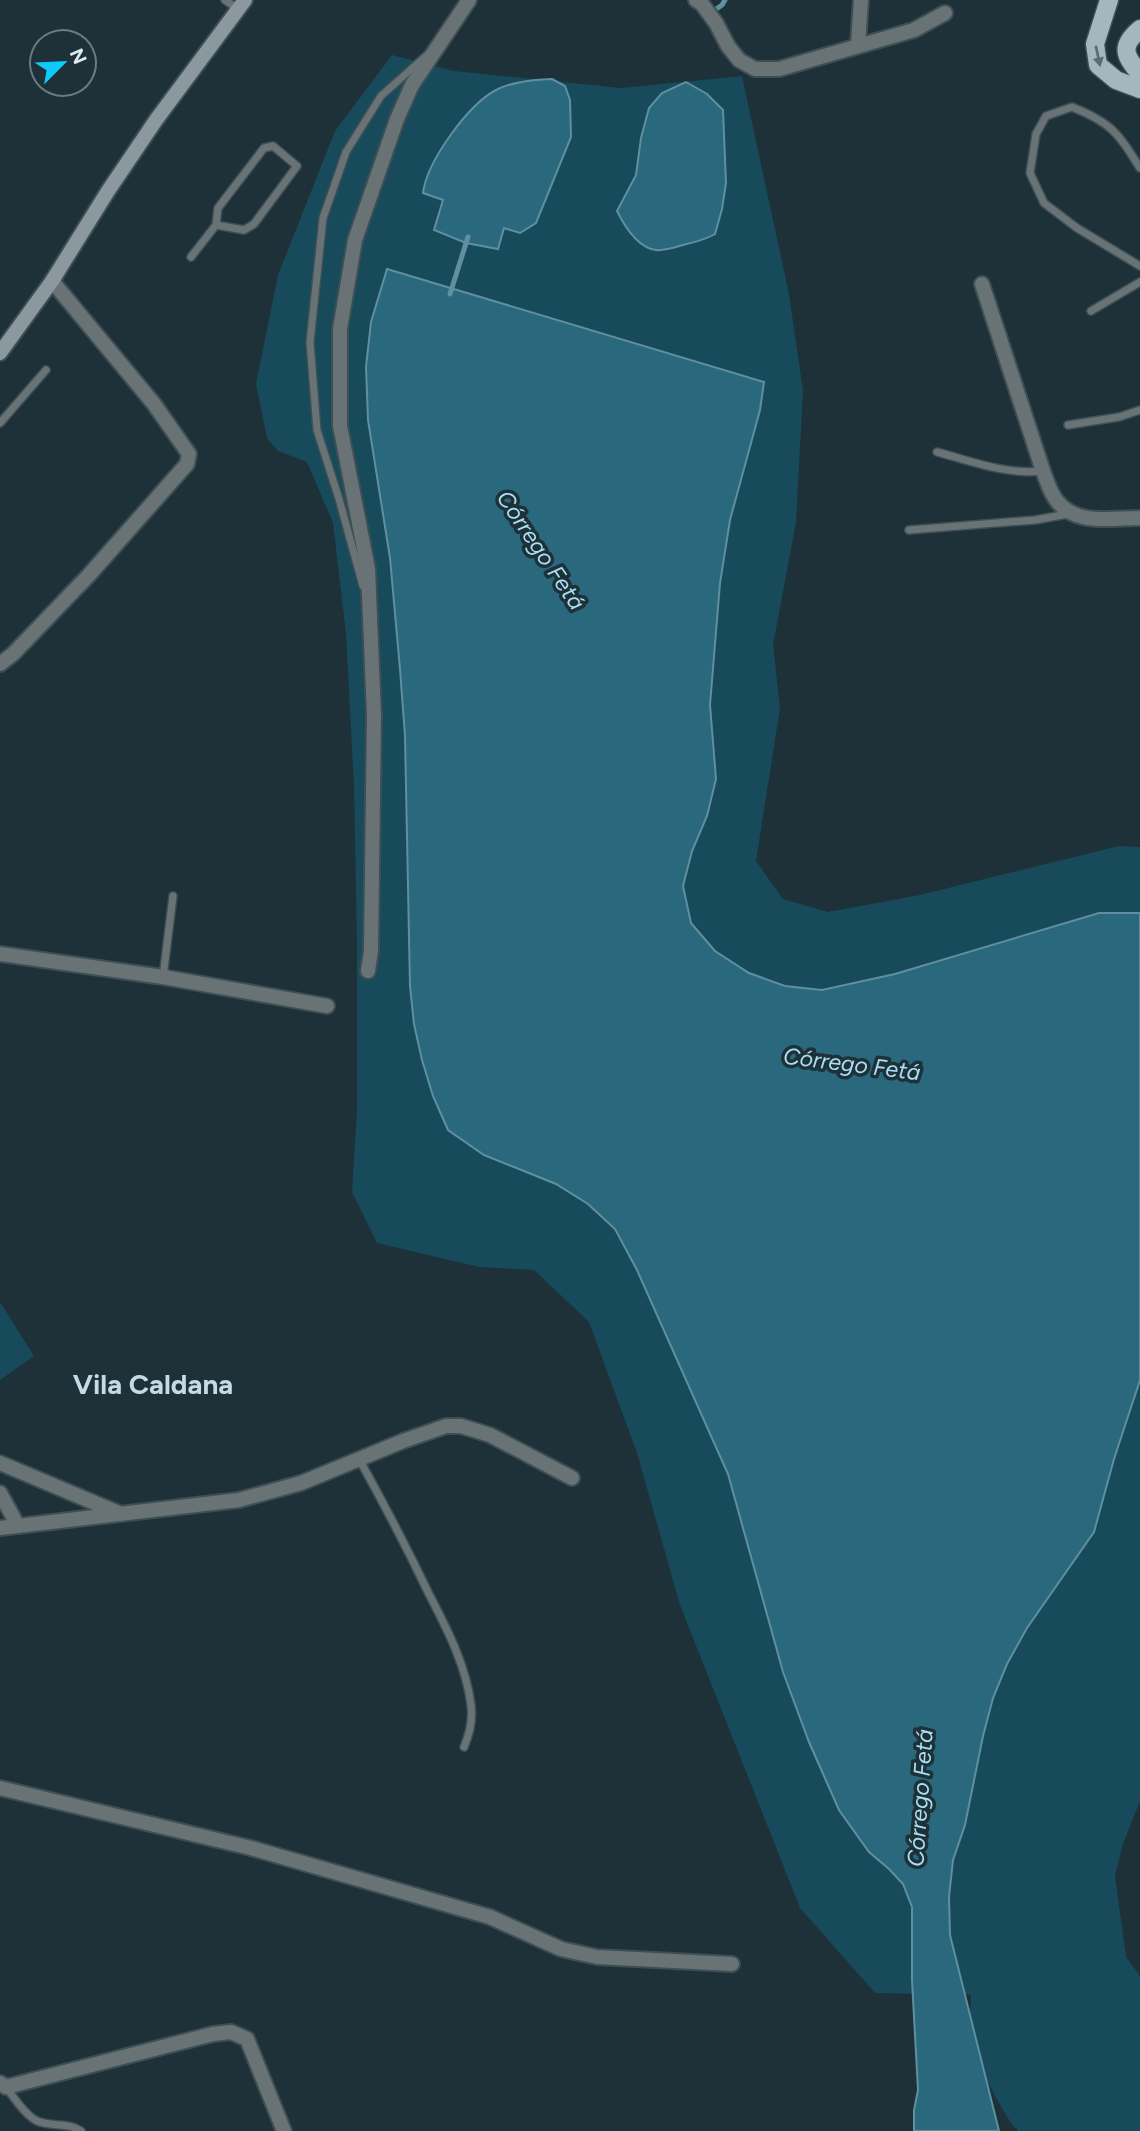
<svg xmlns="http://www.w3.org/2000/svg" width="1140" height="2131" font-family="Figtree,sans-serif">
<rect width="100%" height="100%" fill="#1e3138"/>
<g fill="#174a5b">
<path d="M 392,55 L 454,71 L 621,88 L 742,76 L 789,294 L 803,391 L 796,522 L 773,645 L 780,708 L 756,861 L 783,899 L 828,912 L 920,895 L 1119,846 L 1140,847 L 1140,1801 L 1123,1844 L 1115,1876 L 1126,1957 L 1140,1976 L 1140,2131 L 1017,2131 L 1017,2128 L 1014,2127 C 996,2101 971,2054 970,2022 C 970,2013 971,2004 971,1995 L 875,1993 L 800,1908 L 680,1605 L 637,1453 L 589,1322 L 534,1270 L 479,1267 L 377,1243 L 352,1192 L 357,1110 L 357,943 L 354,785 L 346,634 L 333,523 L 307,462 L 278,451 L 267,438 L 256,384 L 278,275 L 335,131 Z"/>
<polygon points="0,1302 34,1356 0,1380"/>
</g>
<g fill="#29687d" stroke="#608f9f" stroke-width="2">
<path d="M 552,79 L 565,86 L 570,100 L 571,137 L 536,223 L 520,233 L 504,228 L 498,249 L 466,243 L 434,230 L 443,200 L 423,193 C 427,161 469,103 498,89 C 515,81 534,80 552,79 Z"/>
<path d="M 686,82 L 707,94 L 723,110 L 726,183 L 722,209 L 715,234 C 705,240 695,242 683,245 C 676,247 664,251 656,250 C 638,248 624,225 617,211 L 636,175 L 641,138 L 649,108 L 662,93 Z"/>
<polygon points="387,269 764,382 760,410 730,520 720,583 710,705 716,779 707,816 692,851 683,886 691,923 715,951 749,973 785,986 822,990 895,974 1099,913 1140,913 1140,1380 1114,1459 1094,1532 1027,1628 1007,1664 993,1698 983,1736 965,1825 953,1860 949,1897 950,1935 999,2131 914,2131 914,2110 918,2090 912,1980 912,1907 903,1884 889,1869 869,1852 839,1810 809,1742 783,1672 728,1474 637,1270 615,1229 588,1204 556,1184 484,1155 448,1130 433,1096 422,1060 414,1024 410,986 405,736 400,669 390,558 368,420 366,367 371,322"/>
</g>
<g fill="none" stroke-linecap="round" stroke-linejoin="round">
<g stroke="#608f9f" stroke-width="5">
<polyline points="712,12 722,5 725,0"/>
<polyline points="450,294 468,237"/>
</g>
<g stroke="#3d4f55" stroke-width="10">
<g id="lane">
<polyline points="225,0 238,9"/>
<path d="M 1140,168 C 1118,133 1112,123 1072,107 L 1046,116 L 1036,134 L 1030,173 L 1044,203 L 1077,228 L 1140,266"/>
<polyline points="191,257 216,225 218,208 264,148 273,146 297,166 254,224 244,230 216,225"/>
<polyline points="1091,311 1140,282"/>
<polyline points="0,423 46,370"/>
<polyline points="1068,425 1119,417 1140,410"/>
<path d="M 937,452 C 971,461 1006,475 1042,471"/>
<polyline points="909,530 1035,520 1068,514"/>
<polyline points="363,586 339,499 317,430 310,342 323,218 346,152 381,96 426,56"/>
<polyline points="163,977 173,896"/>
<path d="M 359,1459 C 384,1504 407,1548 429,1594 C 447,1629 466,1665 471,1705 C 473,1720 470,1733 464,1747"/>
<path d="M 6,2087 C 13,2097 26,2116 37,2121 C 51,2127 68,2122 81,2131"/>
</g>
</g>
<g stroke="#3d4f55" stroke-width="18">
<g id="street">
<polyline points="696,0 702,4 716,23 728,46 739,60 755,69 779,69 914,30 945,13"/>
<polyline points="858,45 861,0"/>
<path d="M 982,284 L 1043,471 C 1047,481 1050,493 1057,501 C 1076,526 1112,518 1140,518"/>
<polyline points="0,664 13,654 89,575 187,464 189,454 154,404 52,281"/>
<polyline points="0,954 163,977 327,1006"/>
<polyline points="368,971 371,951 374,715 368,569 340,426 340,329 355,240 397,119 412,85 469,0"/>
<polyline points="0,1463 121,1514"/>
<polyline points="0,1493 18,1526"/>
<polyline points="0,1528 239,1500 301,1483 403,1441 446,1426 461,1426 490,1435 572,1478"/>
<polyline points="0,1788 251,1848 490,1917 561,1949 597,1957 732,1964"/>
<polyline points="0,2083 6,2087 213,2034 231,2032 247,2039 284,2131"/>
</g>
</g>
<g stroke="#3d4f55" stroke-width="18">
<polyline id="secondary" points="0,353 52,281 108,191 156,120 245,0"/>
</g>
<g stroke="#3d4f55" stroke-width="21">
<g id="primary">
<polyline points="1109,0 1095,44 1098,65 1116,80 1140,89"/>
<path d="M 1140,29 C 1120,46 1124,55 1140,74"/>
</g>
</g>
<use href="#lane" stroke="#697376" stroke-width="7"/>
<use href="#street" stroke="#697376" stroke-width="14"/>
<use href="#secondary" stroke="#8b999f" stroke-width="14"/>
<use href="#primary" stroke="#a4b7bf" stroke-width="18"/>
</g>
<defs><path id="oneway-solid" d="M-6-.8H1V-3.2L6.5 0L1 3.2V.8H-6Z" transform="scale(1.75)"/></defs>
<use fill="#5a6d75" href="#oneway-solid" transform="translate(1098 56) rotate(78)"/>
<g text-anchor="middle" stroke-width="7" stroke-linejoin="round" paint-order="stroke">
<g font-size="23" font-style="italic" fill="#aadef2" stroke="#1e3138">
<text transform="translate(541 550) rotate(56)" y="8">Córrego Fetá</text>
<text transform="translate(852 1064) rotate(7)" y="8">Córrego Fetá</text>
<text transform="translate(920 1798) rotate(-86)" y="8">Córrego Fetá</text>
</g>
<g font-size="28" font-weight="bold" fill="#c3dbe4" stroke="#1e3138">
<text x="153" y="1394">Vila Caldana</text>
</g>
</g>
<g transform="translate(63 63) rotate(66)"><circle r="33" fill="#1e3138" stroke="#6b7b81" stroke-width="2"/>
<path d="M0-5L12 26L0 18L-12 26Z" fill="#0ecafa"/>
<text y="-10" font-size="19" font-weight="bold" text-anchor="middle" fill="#dfebef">N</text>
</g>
</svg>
